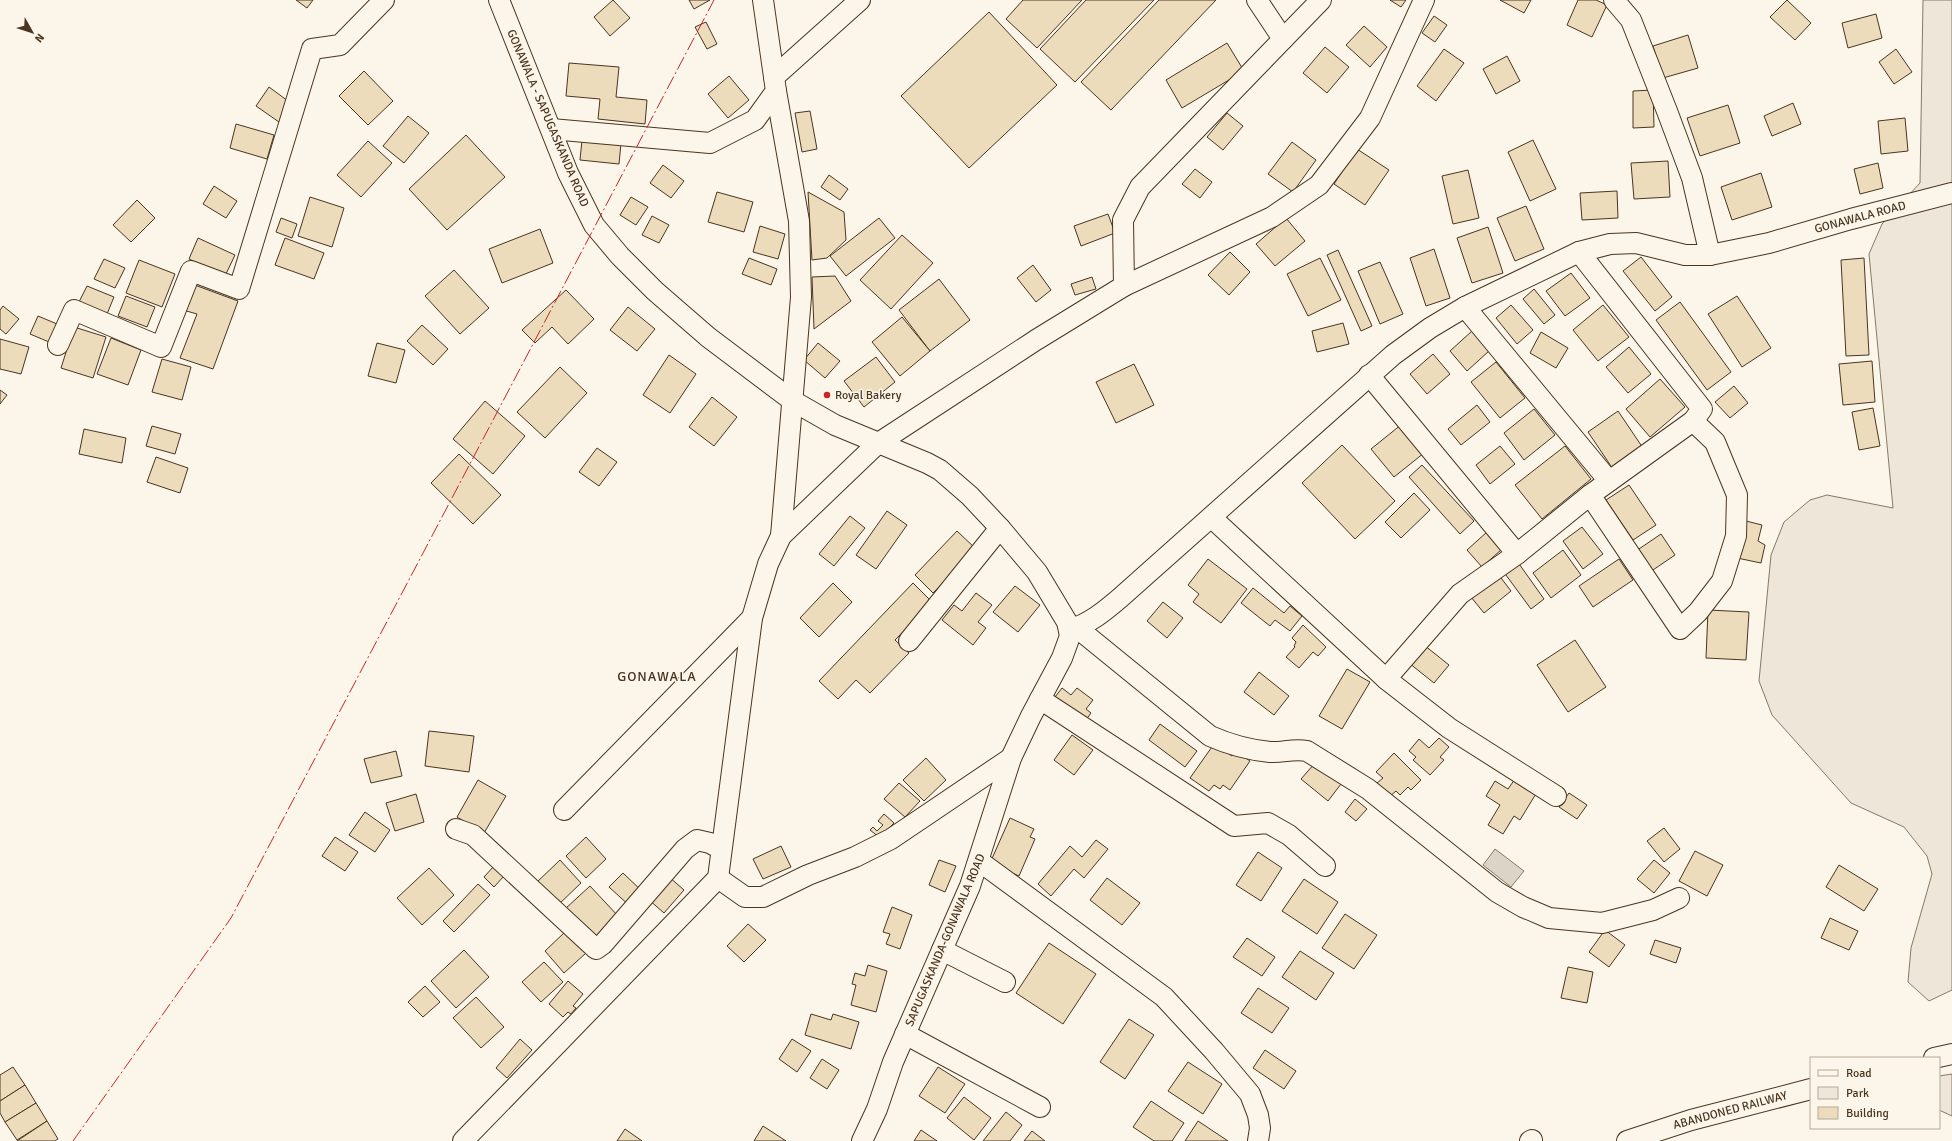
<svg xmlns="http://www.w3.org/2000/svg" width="1952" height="1141" font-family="Signika,sans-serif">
<rect width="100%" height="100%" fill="#fbf6e9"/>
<g fill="#ede6d9" stroke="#887966">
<polygon points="1923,0 1952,0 1952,990 1929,1001 1908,982 1911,948 1932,874 1927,856 1904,827 1851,803 1772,715 1759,681 1771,555 1784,522 1810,500 1827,495 1893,508 1869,254 1882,224 1920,183"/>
<polygon points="1952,1074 1952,1116 1939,1110 1939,1076"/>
</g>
<polygon fill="#dcd4c6" stroke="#887966" points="1495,849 1524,871 1511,887 1483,865"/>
<g fill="#ecdcbc" stroke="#4a3520">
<polygon points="296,0 313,0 307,8"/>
<polygon points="613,0 630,18 610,36 594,17"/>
<polygon points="689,0 710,0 694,9"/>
<polygon points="1023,0 1082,0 1037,48 1006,19"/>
<polygon points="1086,0 1154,0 1075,82 1040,49"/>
<polygon points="1159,0 1216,0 1111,110 1081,82"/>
<polygon points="1390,0 1406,0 1401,7"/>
<polygon points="1500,0 1531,0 1524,13"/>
<polygon points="1578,0 1596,0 1607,5 1592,37 1567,25"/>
<polygon points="1787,0 1811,23 1795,40 1770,17"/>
<polygon points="989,12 1057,85 969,168 901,96"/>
<polygon points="1876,14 1882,38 1848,48 1842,23"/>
<polygon points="1434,16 1447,25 1435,42 1422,33"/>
<polygon points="706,22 717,44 707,49 695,27"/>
<polygon points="1364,26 1387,47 1370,67 1346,45"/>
<polygon points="1688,35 1698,68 1663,78 1653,46"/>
<polygon points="1227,43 1244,71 1182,108 1166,80"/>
<polygon points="1325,47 1349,67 1327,93 1303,73"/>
<polygon points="1444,49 1464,63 1436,101 1417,86"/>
<polygon points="1896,49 1912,72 1894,84 1879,62"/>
<polygon points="1507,56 1520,81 1496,94 1483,69"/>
<polygon points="569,63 619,67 616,97 647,100 645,124 598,119 600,99 566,96"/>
<polygon points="364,71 393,101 368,125 339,96"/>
<polygon points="729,76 749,100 728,118 708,94"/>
<polygon points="269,87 292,104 279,122 256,106"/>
<polygon points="1653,90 1654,127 1633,128 1633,91"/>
<polygon points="1793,103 1801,124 1772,136 1764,116"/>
<polygon points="1728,105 1740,143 1700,156 1687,118"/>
<polygon points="810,111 817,149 802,152 795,113"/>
<polygon points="1227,113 1243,126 1223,150 1207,137"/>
<polygon points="408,116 429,133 404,163 383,146"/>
<polygon points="1905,118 1908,151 1881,154 1878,121"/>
<polygon points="236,124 274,135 267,159 230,148"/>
<polygon points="466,135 505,177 447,230 409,189"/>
<polygon points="582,140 621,143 619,164 580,160"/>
<polygon points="1533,140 1556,189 1530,201 1508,152"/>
<polygon points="368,141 392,163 361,197 337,175"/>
<polygon points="1292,142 1316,160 1293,192 1268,174"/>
<polygon points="1357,149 1389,170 1365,205 1334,184"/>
<polygon points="1668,161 1670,197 1634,199 1631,163"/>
<polygon points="1878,163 1883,188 1860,194 1854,169"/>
<polygon points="663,165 684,181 671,198 650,183"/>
<polygon points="1195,169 1212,182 1200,198 1182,184"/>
<polygon points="1468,170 1479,218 1453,224 1442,176"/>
<polygon points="1761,173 1772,207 1732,220 1721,187"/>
<polygon points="829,175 848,189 840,200 821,187"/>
<polygon points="214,186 237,201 226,218 203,204"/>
<polygon points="1617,191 1618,218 1582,220 1580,193"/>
<polygon points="717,192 753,202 744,232 708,222"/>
<polygon points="808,192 844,212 846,240 827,258 812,260"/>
<polygon points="310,197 344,208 332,247 298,236"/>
<polygon points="631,197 648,207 636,225 620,215"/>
<polygon points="137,200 155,218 131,242 113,225"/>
<polygon points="1526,206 1544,249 1515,261 1497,218"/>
<polygon points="1108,214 1115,233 1081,246 1074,226"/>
<polygon points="652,216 669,225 659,243 642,235"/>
<polygon points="281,218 297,224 292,238 276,232"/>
<polygon points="879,218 895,238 846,276 830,256"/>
<polygon points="1286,218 1305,241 1275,266 1256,244"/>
<polygon points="760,226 785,234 778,259 753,252"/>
<polygon points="1488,227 1503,273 1472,283 1457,238"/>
<polygon points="540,229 553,263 502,283 489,249"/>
<polygon points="902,235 933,263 891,309 860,280"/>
<polygon points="198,238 235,255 225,276 189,259"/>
<polygon points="285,238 324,253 314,279 275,265"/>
<polygon points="1434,249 1450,298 1426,306 1410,258"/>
<polygon points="1338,250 1372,326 1361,331 1327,255"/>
<polygon points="1230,252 1250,272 1229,295 1208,275"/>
<polygon points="1641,257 1672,297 1655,311 1623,271"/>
<polygon points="749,258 777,269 771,285 742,274"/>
<polygon points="1320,258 1341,300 1308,316 1287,274"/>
<polygon points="1864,258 1869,355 1846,356 1841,260"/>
<polygon points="104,259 125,268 115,288 94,279"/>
<polygon points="139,260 175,274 162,307 126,293"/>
<polygon points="1380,262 1403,314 1380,324 1358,271"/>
<polygon points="1033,265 1051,290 1036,302 1017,278"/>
<polygon points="454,270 489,308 460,334 425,296"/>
<polygon points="1571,273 1590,298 1565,316 1546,291"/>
<polygon points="835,276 851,301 814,329 812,277"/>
<polygon points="1092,277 1096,289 1075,295 1071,284"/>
<polygon points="939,279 970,320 930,351 899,310"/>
<polygon points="192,284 238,301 213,369 180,358 197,314 183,310"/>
<polygon points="87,286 114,297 107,314 79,302"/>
<polygon points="1534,289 1555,315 1544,324 1523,299"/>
<polygon points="566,290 594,319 568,344 552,327 535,343 522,330"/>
<polygon points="126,296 155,307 147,327 118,316"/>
<polygon points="1737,296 1771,348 1742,367 1708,314"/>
<polygon points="1680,302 1731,372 1707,390 1656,320"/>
<polygon points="1511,305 1533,330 1517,344 1496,318"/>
<polygon points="1603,305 1629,337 1598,361 1573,330"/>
<polygon points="3,306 19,319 6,334 0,329 0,310"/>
<polygon points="628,307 655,329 637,351 610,330"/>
<polygon points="38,316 57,324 49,342 30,334"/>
<polygon points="902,317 930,351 900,376 872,342"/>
<polygon points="1343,323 1349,344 1317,352 1312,331"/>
<polygon points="422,325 448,349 433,365 407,341"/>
<polygon points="74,327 106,337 93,378 61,368"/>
<polygon points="1472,331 1489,351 1467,371 1450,351"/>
<polygon points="1541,332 1568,348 1556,368 1530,353"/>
<polygon points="111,338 141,350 128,385 97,374"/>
<polygon points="0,339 29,347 21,374 0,369"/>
<polygon points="377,343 405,350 396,383 368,376"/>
<polygon points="818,343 840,361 825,378 804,360"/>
<polygon points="1629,347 1651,374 1628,393 1606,367"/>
<polygon points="1433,354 1450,374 1427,394 1410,374"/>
<polygon points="669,355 696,374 670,413 643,395"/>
<polygon points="876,357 895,382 864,407 844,381"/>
<polygon points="162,359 191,367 182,400 152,392"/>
<polygon points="1872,361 1875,402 1843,405 1839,364"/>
<polygon points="1496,362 1525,398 1500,418 1471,382"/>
<polygon points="1134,364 1154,405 1116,423 1096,382"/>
<polygon points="560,367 587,393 545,438 517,412"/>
<polygon points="1660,379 1685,407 1650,437 1626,409"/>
<polygon points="1734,386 1748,403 1730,418 1715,402"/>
<polygon points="0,390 7,395 0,404"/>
<polygon points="712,397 737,417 714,446 689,427"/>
<polygon points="485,401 525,436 493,474 453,439"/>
<polygon points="1477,405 1490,422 1461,445 1448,429"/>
<polygon points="1873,408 1880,446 1859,450 1852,412"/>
<polygon points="1534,409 1555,435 1524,460 1504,433"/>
<polygon points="1618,411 1643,448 1613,469 1588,432"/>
<polygon points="1402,424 1424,453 1394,477 1371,449"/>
<polygon points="152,426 181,434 175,454 146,446"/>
<polygon points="84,429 126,438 122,463 79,454"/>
<polygon points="1342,445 1395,501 1355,539 1302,483"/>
<polygon points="1500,446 1515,464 1490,484 1476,465"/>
<polygon points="1565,446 1591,479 1542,519 1515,485"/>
<polygon points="597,448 617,462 599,486 579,472"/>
<polygon points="459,454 501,495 473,524 431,483"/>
<polygon points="156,457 188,468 180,493 147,482"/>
<polygon points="1422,465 1474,521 1460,534 1409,477"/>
<polygon points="1629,485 1656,525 1633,540 1606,500"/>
<polygon points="1414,493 1430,510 1401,538 1385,522"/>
<polygon points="887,511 907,525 876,569 856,555"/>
<polygon points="850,516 865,528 834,566 819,554"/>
<polygon points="1746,521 1762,525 1758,541 1765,545 1761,563 1737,558"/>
<polygon points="1582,527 1603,554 1583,569 1563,541"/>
<polygon points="957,531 976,549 933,593 915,575"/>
<polygon points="1487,532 1502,549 1482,567 1467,550"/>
<polygon points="1661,534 1675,555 1650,572 1636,551"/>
<polygon points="1563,550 1581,575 1551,598 1533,573"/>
<polygon points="1208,559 1247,589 1221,623 1193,602 1199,594 1188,585"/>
<polygon points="1619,559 1633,580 1593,607 1579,586"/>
<polygon points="1517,561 1544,599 1531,609 1503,571"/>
<polygon points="1498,574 1511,591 1484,613 1471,597"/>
<polygon points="833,583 852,602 819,637 800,618"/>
<polygon points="913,583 932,602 895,640 909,653 870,693 856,680 838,699 819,681"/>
<polygon points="1015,586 1040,605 1018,632 993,612"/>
<polygon points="1253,588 1284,613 1290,606 1302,616 1290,631 1275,620 1270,626 1241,603"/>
<polygon points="976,593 992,605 978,622 986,628 973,645 942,620 954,605 962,611"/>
<polygon points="1163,602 1183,618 1167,638 1147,621"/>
<polygon points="1708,610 1749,612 1746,660 1706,658"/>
<polygon points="1303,625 1326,647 1318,656 1313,652 1299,668 1286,657 1295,647 1294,646 1296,642 1292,638"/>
<polygon points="1575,640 1606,687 1568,712 1537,665"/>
<polygon points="1424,645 1449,665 1434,683 1409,663"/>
<polygon points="1347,669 1370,682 1342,729 1319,716"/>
<polygon points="1259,672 1289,696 1274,715 1244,692"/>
<polygon points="1062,688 1071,695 1077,688 1093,700 1086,709 1091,713 1085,721 1055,697"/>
<polygon points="1160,724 1197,751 1185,767 1149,740"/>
<polygon points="429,731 474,736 469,772 425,766"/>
<polygon points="1072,735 1093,750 1074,775 1054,760"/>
<polygon points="1439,738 1449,747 1440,757 1444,760 1430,775 1413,760 1416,757 1409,751 1419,739 1429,748"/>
<polygon points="1214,744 1232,756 1235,751 1250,761 1230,790 1223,785 1220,789 1214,785 1209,791 1190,778"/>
<polygon points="396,751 402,776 371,783 364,759"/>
<polygon points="1394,753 1421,780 1411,790 1408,787 1400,795 1396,791 1389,797 1376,784 1383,778 1376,772"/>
<polygon points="926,758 946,780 924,801 903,780"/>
<polygon points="1315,763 1341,784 1328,801 1301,779"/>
<polygon points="1515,779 1537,792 1520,820 1514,816 1503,834 1488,825 1500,805 1486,796 1495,781 1508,789"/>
<polygon points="478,780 506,796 484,833 457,817"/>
<polygon points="899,783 920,801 905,817 884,799"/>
<polygon points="1569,793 1587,805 1577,819 1559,807"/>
<polygon points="416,794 424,822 395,831 386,803"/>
<polygon points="1355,799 1367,809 1356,821 1345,812"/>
<polygon points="365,812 390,830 375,852 349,835"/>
<polygon points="884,814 894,823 880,838 870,830 873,827 877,831 883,825 878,821"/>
<polygon points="1010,818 1034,829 1030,837 1035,839 1019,876 990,863"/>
<polygon points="1664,828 1680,849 1664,862 1647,841"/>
<polygon points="335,837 358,852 345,871 322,856"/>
<polygon points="586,837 606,859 586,878 566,856"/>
<polygon points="1096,840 1108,849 1084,878 1074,869 1051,896 1038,884 1070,846 1082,857"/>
<polygon points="781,846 791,867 763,879 753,859"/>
<polygon points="1695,851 1723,865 1707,896 1679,881"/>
<polygon points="1258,852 1282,868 1261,901 1236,885"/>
<polygon points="560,860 581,883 557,906 536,883"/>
<polygon points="939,860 956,866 945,892 929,885"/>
<polygon points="1654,860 1670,873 1654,893 1637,879"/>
<polygon points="1839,865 1878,889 1864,911 1826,887"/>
<polygon points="494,866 504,876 494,887 484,877"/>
<polygon points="429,868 454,895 422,925 397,898"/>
<polygon points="623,873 645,894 632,908 609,887"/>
<polygon points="668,876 684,890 664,913 648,899"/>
<polygon points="1107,878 1140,903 1122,925 1090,900"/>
<polygon points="1304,879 1338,902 1317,934 1282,911"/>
<polygon points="478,884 490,895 454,932 443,921"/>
<polygon points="590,886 619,917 594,940 565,909"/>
<polygon points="892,907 912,915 900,949 886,944 890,934 883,932"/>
<polygon points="1345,914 1377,935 1354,969 1322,948"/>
<polygon points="1830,918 1858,931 1849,950 1821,938"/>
<polygon points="748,924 766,940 744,962 727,946"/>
<polygon points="1605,930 1625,945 1609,967 1589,952"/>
<polygon points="566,931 586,953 564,973 545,951"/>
<polygon points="1247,938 1275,957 1262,976 1233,957"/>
<polygon points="1655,940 1681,948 1676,963 1650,954"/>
<polygon points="1049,943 1096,974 1063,1024 1016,993"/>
<polygon points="464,950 489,977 456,1008 431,981"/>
<polygon points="1300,951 1334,973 1316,1000 1282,977"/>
<polygon points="544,962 563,982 541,1002 522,982"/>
<polygon points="868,965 887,971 876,1012 851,1005 856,985 852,984 855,973 865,976"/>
<polygon points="1568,967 1593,972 1587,1003 1561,998"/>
<polygon points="568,981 583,994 573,1006 576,1008 571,1014 568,1012 563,1017 549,1004"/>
<polygon points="425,986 440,1002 423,1017 408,1002"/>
<polygon points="1258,988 1289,1008 1272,1033 1241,1013"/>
<polygon points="476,997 504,1027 481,1048 453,1018"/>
<polygon points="811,1014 831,1020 833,1014 859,1022 851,1049 805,1035"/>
<polygon points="1129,1019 1154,1035 1125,1079 1100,1062"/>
<polygon points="520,1039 532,1050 507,1078 496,1068"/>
<polygon points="792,1039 811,1051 797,1072 779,1059"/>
<polygon points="1265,1050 1296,1071 1284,1089 1253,1068"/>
<polygon points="822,1059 839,1070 827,1089 810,1078"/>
<polygon points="1188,1062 1222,1084 1203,1114 1168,1091"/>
<polygon points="13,1067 25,1085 0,1101 0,1075"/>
<polygon points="938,1067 965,1084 945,1113 919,1096"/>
<polygon points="25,1085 36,1103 5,1122 0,1113 0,1101"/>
<polygon points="964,1097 991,1118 974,1140 947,1118"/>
<polygon points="1151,1101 1184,1123 1172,1141 1154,1141 1133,1127"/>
<polygon points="36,1103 47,1121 17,1140 5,1122"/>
<polygon points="1006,1112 1022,1125 1010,1141 983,1141"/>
<polygon points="47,1121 58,1139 55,1141 17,1141"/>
<polygon points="1198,1121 1228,1141 1185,1141"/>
<polygon points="763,1126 786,1141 754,1141"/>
<polygon points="625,1129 642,1141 617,1141"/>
<polygon points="921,1130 937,1141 914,1141"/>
<polygon points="1032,1131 1045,1141 1024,1141"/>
</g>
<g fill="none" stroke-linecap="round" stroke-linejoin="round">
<g stroke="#4a3520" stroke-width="22">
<g id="minor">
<polyline points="499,0 568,173 594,225 620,256 655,291 708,337 793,401 835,425 927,463 940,470 970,496 1000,528 1037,572 1067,622 1070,636 1062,658 1031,716 1011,758 970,886 893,1062 877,1109 862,1141"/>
<polyline points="1257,0 1283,39"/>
<polyline points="1614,0 1631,20 1667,111 1692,178 1710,255"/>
<polyline points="774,77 860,0"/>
<polyline points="776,91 799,221 801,297 781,536"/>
<polyline points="551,129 710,143 755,120 776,91 763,0"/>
<polyline points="1124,286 1123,220 1140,187 1321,0"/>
<polyline points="1465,307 1609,481"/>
<polyline points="58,345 74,310 161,347 191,271 239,289 312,49 340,45 384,0"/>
<polyline points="1369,375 1517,554 1590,495 1693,421 1702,409 1579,252"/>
<polyline points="1590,495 1680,629 1698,612 1722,581 1736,536 1737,495 1715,442 1693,421"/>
<polyline points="1212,518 1386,679 1449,728 1556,796"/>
<path d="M 1076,627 L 1210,736 C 1228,744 1250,750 1270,752 C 1283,753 1293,748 1307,751 L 1368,789 L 1497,892 L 1523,907 L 1549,918 L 1602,923 L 1653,910 L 1679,898"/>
<path d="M 1070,629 C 1088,625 1106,610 1120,598 L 1393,355 L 1430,328 L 1465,307 L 1579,252 L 1610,244 L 1636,243 L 1685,255 L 1710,255 L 1769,243 L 1851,219 L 1952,193"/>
<polyline points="909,641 1000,528"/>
<polyline points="1386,679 1460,594 1517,554"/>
<polyline points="1040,699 1234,826 1268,823 1289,835 1325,866"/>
<polyline points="564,810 752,618"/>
<polyline points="456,829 473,835 596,949 603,944 685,849 697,840 710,843 721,849"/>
<polyline points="979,861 1164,997 1214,1051 1250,1094 1258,1115 1260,1128 1258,1141"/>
<polyline points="718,878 745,897 763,897 808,875 855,857 891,839 1011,758"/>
<polyline points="942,950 1005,982"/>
<polyline points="905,1034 1040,1107"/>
<polyline points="1934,1058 1952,1054"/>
<polyline points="463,1141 718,878 752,618 768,564 781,536 877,444 1036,340 1124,286 1272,217 1319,185 1370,118 1424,0"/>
<polyline points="1530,1141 1532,1140"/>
<polyline points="1627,1141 1691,1120 1811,1089"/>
</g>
</g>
<use href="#minor" stroke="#fbf6e9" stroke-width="20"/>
<polyline stroke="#c62828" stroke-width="1" stroke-dasharray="14 3 2 3" stroke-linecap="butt" points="73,1141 231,918 714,0"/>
</g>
<circle fill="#c62828" stroke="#fbf6e9" stroke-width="1.5" cx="827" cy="395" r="4"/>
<g text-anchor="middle" stroke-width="3" stroke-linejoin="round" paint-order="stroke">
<g font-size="12" fill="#4a3520" stroke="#fbf6e9">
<text transform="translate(548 118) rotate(67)" y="4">GONAWALA - SAPUGASKANDA ROAD</text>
<text transform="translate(1860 217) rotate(-15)" y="4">GONAWALA ROAD</text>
<text transform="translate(945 940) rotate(-67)" y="4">SAPUGASKANDA-GONAWALA ROAD</text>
<text transform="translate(1730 1110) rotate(-15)" y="4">ABANDONED RAILWAY</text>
</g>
<g font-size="12" fill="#4a3520" stroke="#fbf6e9" text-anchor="start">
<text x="835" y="399">Royal Bakery</text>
</g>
<g font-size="14" letter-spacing="1" fill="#4a3520" stroke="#fbf6e9">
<text x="657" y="681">GONAWALA</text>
</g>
</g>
<rect x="1810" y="1057" width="130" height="72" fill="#fbf6e9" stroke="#b4a999"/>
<rect x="1818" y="1070" width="20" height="6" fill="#fbf6e9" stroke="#b4a999"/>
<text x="1846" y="1077" font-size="12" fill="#4a3520">Road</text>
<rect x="1818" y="1087" width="20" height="12" fill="#ede6d9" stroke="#b4a999"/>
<text x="1846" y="1097" font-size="12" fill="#4a3520">Park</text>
<rect x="1818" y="1107" width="20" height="12" fill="#ecdcbc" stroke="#b4a999"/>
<text x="1846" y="1117" font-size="12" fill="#4a3520">Building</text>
<g transform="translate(32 32) rotate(129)" stroke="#fbf6e9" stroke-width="3" paint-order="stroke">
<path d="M0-3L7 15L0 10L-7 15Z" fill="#4a3520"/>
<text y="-6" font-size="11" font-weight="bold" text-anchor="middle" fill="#4a3520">N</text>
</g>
</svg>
